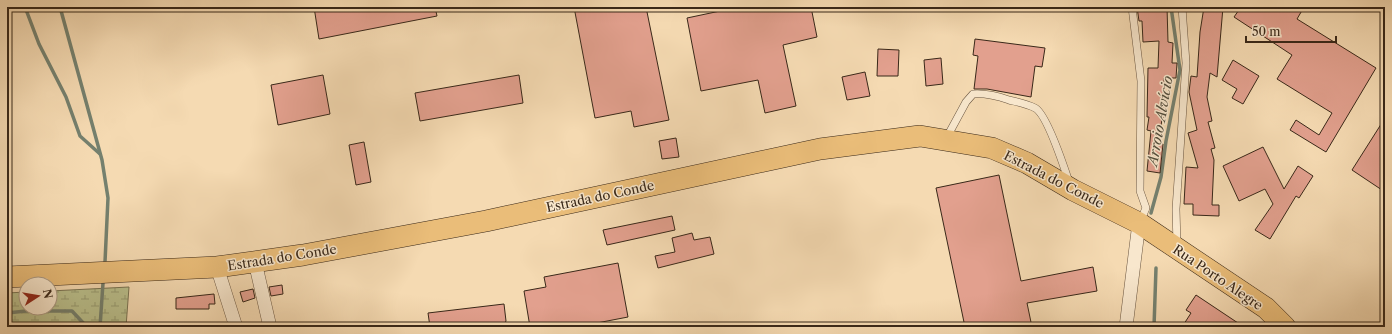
<svg xmlns="http://www.w3.org/2000/svg" width="1392" height="334" font-family="'Libre Caslon Text',serif">
<defs>
<pattern id="wetland-marsh" width="20" height="14" patternUnits="userSpaceOnUse"><rect width="20" height="14" fill="#bac08d"/><path d="M1 5h8M5 5V1M11 12h8M15 12V8" fill="none" stroke="#989c72"/></pattern>
</defs>
<rect width="100%" height="100%" fill="#f5dab2"/>
<filter id="stains"><feTurbulence type="fractalNoise" baseFrequency=".005" numOctaves="4"/><feColorMatrix values="0 0 0 0 .2 0 0 0 0 .09 0 0 0 0 .02 0 0 0 .5 -.17"/></filter>
<radialGradient id="worn" r=".72"><stop offset=".6" stop-color="#630" stop-opacity="0"/><stop offset="1" stop-color="#630" stop-opacity=".3"/></radialGradient>
<polygon fill="url(#wetland-marsh)" stroke="#7a7453" points="129,287 126,327 7,327 7,293 26,292 26,308 50,308 50,291"/>
<g fill="none" stroke-linecap="round" stroke-linejoin="round">
<g stroke="#75806e" stroke-width="3.5">
<polyline points="25,7 39,44 66,97 80,136 100,154"/>
<polyline points="60,7 102,160 108,198 105,262"/>
<polyline points="1151,213 1161,177 1166,141 1180,70 1171,7"/>
<polyline points="7,313 26,311 72,311 87,327"/>
<polyline points="100,327 103,283"/>
<polyline points="1154,327 1156,268"/>
</g>
</g>
<g fill="#e2a08e" stroke="#392819">
<polygon points="314,7 435,7 437,16 319,39"/>
<polygon points="574,7 646,7 669,120 634,127 631,111 595,118"/>
<polygon points="739,7 811,7 817,37 783,45 796,106 765,113 758,80 701,91 687,18"/>
<polygon points="1137,7 1167,7 1168,42 1173,43 1172,63 1177,63 1176,78 1164,78 1164,118 1162,118 1159,144 1163,144 1160,173 1147,171 1151,131 1147,130 1149,117 1147,117 1148,68 1158,68 1159,41 1143,42 1142,21 1139,21"/>
<polygon points="1204,7 1223,7 1217,77 1210,73 1207,97 1212,121 1208,122 1215,148 1211,149 1214,160 1212,205 1219,205 1219,216 1193,215 1193,204 1184,204 1186,167 1198,168 1188,133 1197,130 1189,92 1191,76 1197,77 1200,32"/>
<polygon points="1241,7 1304,7 1297,19 1376,68 1326,152 1290,130 1296,120 1319,135 1332,113 1277,79 1292,55 1234,17"/>
<polygon points="975,39 1045,48 1042,67 1035,66 1031,97 987,89 974,89 978,56 973,55"/>
<polygon points="878,49 899,50 898,76 877,76"/>
<polygon points="941,58 943,84 926,86 924,60"/>
<polygon points="1233,60 1259,76 1243,104 1232,98 1237,89 1222,80"/>
<polygon points="865,72 870,96 847,100 842,77"/>
<polygon points="323,75 330,114 278,125 271,85"/>
<polygon points="519,75 523,103 420,121 415,93"/>
<polygon points="1385,118 1385,192 1352,170"/>
<polygon points="676,138 679,157 662,159 659,141"/>
<polygon points="364,142 371,182 356,185 349,145"/>
<polygon points="1263,147 1284,189 1298,166 1313,176 1299,198 1296,196 1270,239 1255,230 1273,204 1265,189 1239,201 1223,166"/>
<polygon points="999,175 1021,281 1093,267 1097,291 1027,303 1032,327 965,327 936,188"/>
<polygon points="672,216 675,230 607,245 603,230"/>
<polygon points="692,233 694,240 710,237 714,254 658,268 655,256 675,252 672,238"/>
<polygon points="618,263 628,317 576,327 530,327 524,291 546,287 544,277"/>
<polygon points="282,285 283,294 271,296 269,287"/>
<polygon points="253,289 255,298 243,302 240,292"/>
<polygon points="214,294 215,304 209,304 209,309 176,309 176,298"/>
<polygon points="1196,295 1244,327 1182,327 1191,313 1186,310"/>
<polygon points="504,304 506,321 503,327 430,327 428,313"/>
</g>
<g fill="none" stroke-linecap="round" stroke-linejoin="round">
<g stroke="#68543f" stroke-width="8">
<g id="lane">
<polyline points="1132,7 1141,81 1140,191 1146,208 1140,222"/>
<path d="M 947,137 L 966,102 L 973,94 C 985,93 997,96 1009,100 C 1017,102 1027,104 1035,108 C 1047,114 1064,167 1069,182"/>
<polyline points="1177,245 1176,209 1186,63 1182,7"/>
</g>
</g>
<g stroke="#68543f" stroke-width="14">
<g id="street">
<polyline points="255,262 270,327"/>
<polyline points="217,267 236,327"/>
<polyline points="1126,327 1139,223"/>
</g>
</g>
<g stroke="#392819" stroke-width="22">
<polyline id="primary" points="7,277 217,267 303,255 486,221 820,149 920,136 992,148 1027,163 1073,190 1139,223 1266,308 1285,327"/>
</g>
<use href="#lane" stroke="#f8e7cd" stroke-width="7"/>
<use href="#street" stroke="#f8e7cd" stroke-width="13"/>
<use href="#primary" stroke="#eabd79" stroke-width="21"/>
</g>
<g text-anchor="middle" stroke-width="3" stroke-linejoin="round" paint-order="stroke">
<g font-size="13" fill="#392819" stroke="#f8e7cd">
<text transform="translate(1054 179) rotate(27)" y="5">Estrada do Conde</text>
<text transform="translate(600 196) rotate(-12)" y="5">Estrada do Conde</text>
<text transform="translate(282 257) rotate(-9)" y="5">Estrada do Conde</text>
<text transform="translate(1218 277) rotate(34)" y="5">Rua Porto Alegre</text>
</g>
<g font-size="14" font-style="italic" fill="#524d3c" stroke="#f8e7cd">
<text transform="translate(1160 121) rotate(-80)" y="5">Arroio Alvício</text>
</g>
</g>
<rect width="1392" height="334" fill="none" stroke="#f5dab2" stroke-width="24"/>
<rect x="8" y="8" width="1376" height="318" fill="none" stroke="#392819" stroke-width="2"/>
<rect x="12" y="12" width="1368" height="310" fill="none" stroke="#392819"/>
<g transform="translate(38 296) rotate(78)"><circle r="19" fill="#f8e7cd" stroke="#ac9b85"/>
<path d="M0-3L7 15L0 10L-7 15Z" fill="#8f2418"/>
<text y="-6" font-size="11" font-weight="bold" text-anchor="middle" fill="#392819">N</text>
</g>
<path d="M1246 36v6h90v-6" fill="none" stroke="#392819" stroke-width="2"/>
<text x="1252" y="36" font-size="12" fill="#392819" stroke="#f8e7cd" stroke-width="3" paint-order="stroke">50 m</text>
<rect width="100%" height="100%" filter="url(#stains)"/>
<rect width="100%" height="100%" fill="url(#worn)"/>
</svg>
